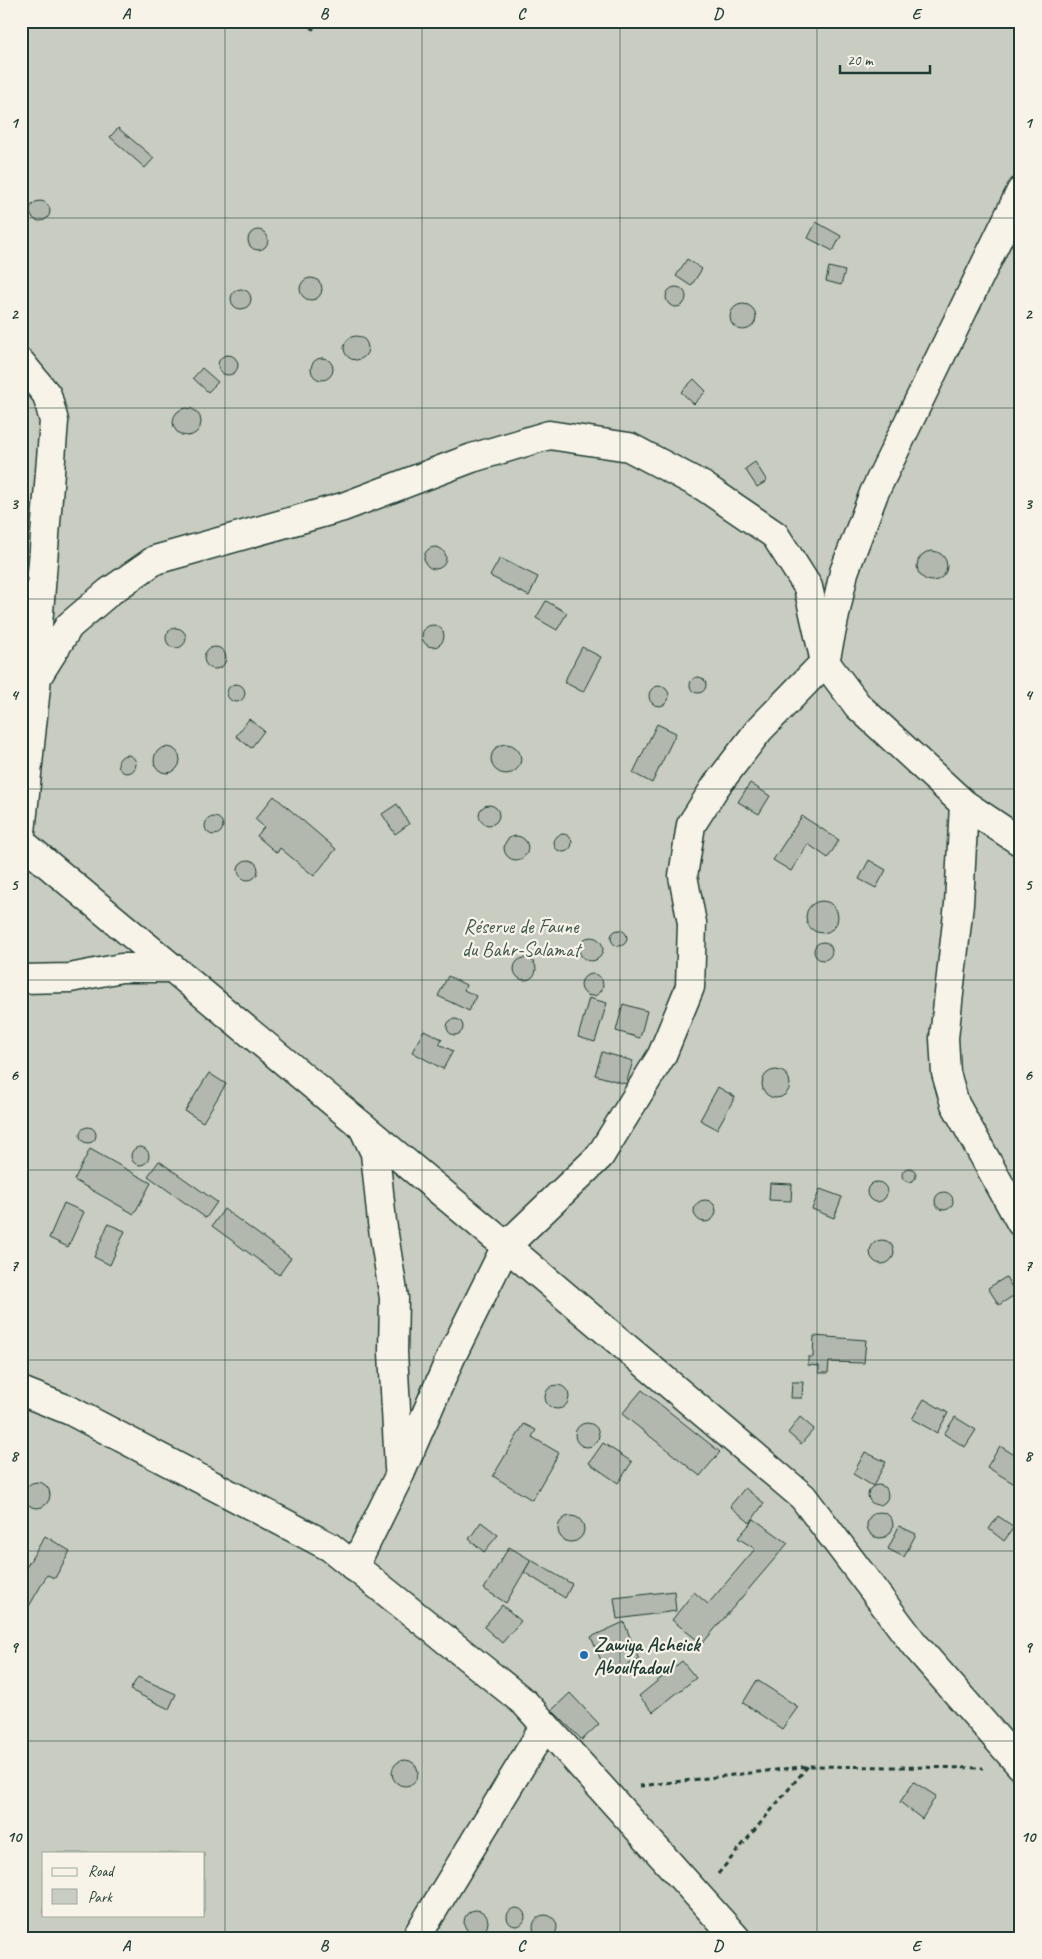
<svg xmlns="http://www.w3.org/2000/svg" width="1042" height="1959" font-family="Caveat,sans-serif">
<rect width="100%" height="100%" fill="#eae8dd"/>
<filter id="ink" filterUnits="userSpaceOnUse"><feTurbulence type="fractalNoise" baseFrequency=".02" numOctaves="2"/><feDisplacementMap in="SourceGraphic" scale="10" xChannelSelector="R" yChannelSelector="G"/><feConvolveMatrix kernelMatrix="1 2 1 2 8 2 1 2 1" color-interpolation-filters="sRGB"/></filter>
<g filter="url(#ink)">
<path fill="#c8ccc1" stroke="#74847a" fill-rule="evenodd" d="M 21,21 L 1021,21 L 1021,1938 L 21,1938 ZM 44,1853 L 204,1853 L 204,1915 L 44,1915 Z"/>
<g fill="#b2b8ae" stroke="#1f3d34">
<polygon points="118,128 154,158 145,168 110,137"/>
<circle cx="40" cy="211" r="10"/>
<polygon points="816,222 841,236 833,251 808,238"/>
<circle cx="258" cy="240" r="10"/>
<polygon points="687,259 702,269 691,286 676,276"/>
<polygon points="829,267 845,271 841,285 826,281"/>
<circle cx="311" cy="289" r="11"/>
<circle cx="676" cy="297" r="10"/>
<circle cx="241" cy="299" r="10"/>
<circle cx="743" cy="317" r="13"/>
<circle cx="356" cy="348" r="12"/>
<circle cx="228" cy="365" r="10"/>
<circle cx="322" cy="369" r="11"/>
<polygon points="202,368 218,382 208,392 193,378"/>
<polygon points="694,379 706,391 694,404 681,392"/>
<circle cx="187" cy="422" r="14"/>
<polygon points="755,462 767,481 757,487 745,469"/>
<circle cx="435" cy="558" r="11"/>
<circle cx="932" cy="566" r="15"/>
<polygon points="500,558 538,577 529,596 490,576"/>
<polygon points="546,601 567,613 557,630 536,618"/>
<circle cx="433" cy="636" r="11"/>
<circle cx="176" cy="638" r="10"/>
<circle cx="215" cy="658" r="11"/>
<polygon points="582,647 601,657 583,692 564,682"/>
<circle cx="698" cy="685" r="8"/>
<circle cx="236" cy="693" r="9"/>
<circle cx="659" cy="696" r="10"/>
<polygon points="249,719 264,731 251,748 236,736"/>
<polygon points="1021,722 1021,739 1015,732 1017,725"/>
<polygon points="657,724 676,733 652,783 633,773"/>
<circle cx="506" cy="759" r="15"/>
<circle cx="167" cy="760" r="13"/>
<circle cx="127" cy="764" r="9"/>
<polygon points="750,783 770,796 759,814 738,802"/>
<polygon points="274,796 336,849 314,876 280,848 277,853 257,836 264,827 255,819"/>
<polygon points="397,804 409,824 395,834 382,814"/>
<circle cx="489" cy="815" r="10"/>
<polygon points="802,816 839,840 828,858 808,844 791,871 773,860"/>
<circle cx="214" cy="826" r="9"/>
<circle cx="563" cy="843" r="9"/>
<circle cx="516" cy="848" r="12"/>
<polygon points="869,860 886,870 876,888 859,879"/>
<circle cx="248" cy="870" r="10"/>
<circle cx="822" cy="917" r="16"/>
<circle cx="619" cy="938" r="8"/>
<circle cx="591" cy="949" r="12"/>
<circle cx="823" cy="951" r="9"/>
<circle cx="525" cy="969" r="11"/>
<circle cx="592" cy="985" r="11"/>
<polygon points="448,976 466,985 464,990 476,996 469,1011 438,996"/>
<polygon points="589,998 607,1003 595,1042 578,1037"/>
<polygon points="623,1004 647,1011 640,1038 616,1031"/>
<circle cx="455" cy="1027" r="8"/>
<polygon points="424,1030 442,1039 439,1044 453,1051 443,1069 412,1052"/>
<polygon points="602,1052 633,1061 626,1084 595,1075"/>
<circle cx="776" cy="1084" r="14"/>
<polygon points="209,1073 226,1084 203,1122 185,1111"/>
<polygon points="718,1087 735,1097 717,1129 700,1120"/>
<circle cx="88" cy="1135" r="8"/>
<circle cx="140" cy="1156" r="9"/>
<polygon points="90,1149 151,1183 134,1214 74,1180"/>
<polygon points="159,1161 217,1202 206,1218 148,1176"/>
<circle cx="909" cy="1175" r="7"/>
<circle cx="877" cy="1192" r="10"/>
<polygon points="770,1183 792,1184 791,1201 769,1200"/>
<polygon points="820,1189 842,1197 834,1218 812,1209"/>
<circle cx="944" cy="1201" r="9"/>
<circle cx="705" cy="1211" r="11"/>
<polygon points="64,1203 84,1212 68,1247 49,1238"/>
<polygon points="224,1209 291,1258 279,1275 212,1226"/>
<polygon points="108,1224 125,1231 110,1265 94,1257"/>
<circle cx="882" cy="1252" r="12"/>
<polygon points="1006,1277 1016,1294 999,1305 988,1288"/>
<polygon points="814,1336 866,1340 864,1363 829,1362 828,1373 819,1373 819,1366 808,1365 808,1357 813,1357"/>
<polygon points="792,1382 803,1382 802,1398 791,1398"/>
<circle cx="557" cy="1397" r="12"/>
<polygon points="642,1390 720,1452 700,1476 622,1414"/>
<polygon points="924,1399 948,1413 937,1433 912,1419"/>
<polygon points="800,1417 814,1429 801,1444 788,1433"/>
<polygon points="955,1417 976,1430 965,1447 944,1434"/>
<circle cx="587" cy="1435" r="12"/>
<polygon points="524,1424 536,1430 532,1437 559,1453 532,1500 493,1476"/>
<polygon points="603,1443 632,1462 618,1483 589,1463"/>
<polygon points="1000,1446 1021,1459 1021,1488 987,1467"/>
<polygon points="865,1452 886,1462 873,1486 853,1474"/>
<circle cx="37" cy="1495" r="13"/>
<circle cx="878" cy="1495" r="10"/>
<polygon points="745,1488 764,1503 750,1523 730,1506"/>
<circle cx="880" cy="1525" r="13"/>
<polygon points="998,1516 1014,1527 1004,1541 989,1529"/>
<circle cx="571" cy="1529" r="13"/>
<polygon points="754,1519 788,1543 702,1644 672,1620 694,1592 708,1604 755,1549 738,1538"/>
<polygon points="481,1522 498,1535 484,1552 469,1539"/>
<polygon points="899,1526 916,1534 904,1557 888,1549"/>
<polygon points="45,1536 70,1551 55,1578 47,1575 24,1615 21,1613 21,1576"/>
<polygon points="509,1547 531,1560 506,1603 484,1589"/>
<polygon points="531,1560 572,1584 565,1598 524,1572"/>
<polygon points="674,1591 676,1611 617,1619 614,1598"/>
<polygon points="502,1605 521,1621 502,1643 484,1627"/>
<polygon points="624,1622 639,1660 607,1674 591,1637"/>
<polygon points="682,1661 696,1678 653,1712 639,1696"/>
<polygon points="138,1677 176,1694 169,1709 130,1690"/>
<polygon points="757,1680 798,1707 782,1729 743,1703"/>
<polygon points="570,1693 599,1724 582,1740 552,1710"/>
<circle cx="405" cy="1773" r="13"/>
<polygon points="914,1782 936,1796 922,1819 900,1802"/>
<circle cx="516" cy="1917" r="9"/>
<circle cx="476" cy="1922" r="12"/>
<circle cx="545" cy="1927" r="12"/>
</g>
<g fill="none" stroke-linecap="round" stroke-linejoin="round">
<g stroke="#1f3d34" stroke-width="31">
<g id="minor">
<polyline points="21,363 47,395 54,421 38,625 37,676"/>
<polyline points="964,804 959,904 944,1038 946,1073 955,1104 1021,1223"/>
<polyline points="21,832 37,677 69,626 109,592 155,560 343,507 472,458 549,435 629,447 703,486 775,535 808,587 825,662 858,706 964,804 1021,842"/>
<polyline points="21,842 506,1246 803,1497 914,1644 1021,1766"/>
<polyline points="21,979 70,978 121,968 172,968"/>
<polyline points="363,1127 375,1153 382,1222 394,1298 393,1352 399,1468"/>
<polyline points="21,1391 71,1411 330,1547 525,1703 736,1938"/>
<polyline points="354,1567 400,1474 451,1357 506,1246 600,1156 662,1055 690,987 692,923 683,876 691,825 716,786 759,730 825,662 844,572 874,493 1021,191"/>
<polyline points="416,1938 545,1726"/>
</g>
</g>
<g stroke="#1f3d34" stroke-width="3" stroke-dasharray="5 4" stroke-linecap="butt">
<polyline points="303,21 317,32"/>
<polyline points="640,1786 809,1766 983,1768"/>
<polyline points="718,1874 808,1766"/>
</g>
<use href="#minor" stroke="#f7f3e8" stroke-width="28"/>
</g>
</g>
<path fill="none" stroke="#1f3d34" stroke-width="1" stroke-opacity="0.55" d="M 225,21 L 225,1938M 422,21 L 422,1938M 620,21 L 620,1938M 817,21 L 817,1938M 21,218 L 1021,218M 21,408 L 1021,408M 21,599 L 1021,599M 21,789 L 1021,789M 21,980 L 1021,980M 21,1170 L 1021,1170M 21,1360 L 1021,1360M 21,1551 L 1021,1551M 21,1741 L 1021,1741"/>
<circle fill="#1f6fb2" stroke="#f7f3e8" stroke-width="2" cx="584" cy="1655" r="5"/>
<g text-anchor="middle" stroke-width="4.5" stroke-linejoin="round" paint-order="stroke">
<g font-size="20" fill="#415a50" stroke="#f7f3e8">
<text x="521" y="933">Réserve de Faune<tspan x="521" dy="23">du Bahr-Salamat</tspan></text>
</g>
<g font-size="20" font-weight="bold" fill="#1f3d34" stroke="#f7f3e8" text-anchor="start">
<text x="594" y="1651">Zawiya Acheick<tspan x="594" dy="23">Aboulfadoul</tspan></text>
</g>
</g>
<rect width="1042" height="1959" fill="none" stroke="#f7f3e8" stroke-width="55"/>
<rect x="42" y="1852" width="162" height="65" fill="#f7f3e8" stroke="#a1aaa0"/>
<rect x="52" y="1868" width="25" height="8" fill="#f7f3e8" stroke="#a1aaa0"/>
<text x="88" y="1876" font-size="15" fill="#1f3d34">Road</text>
<rect x="52" y="1889" width="25" height="15" fill="#c8ccc1" stroke="#a1aaa0"/>
<text x="88" y="1902" font-size="15" fill="#1f3d34">Park</text>
<path d="M840 65v8h90v-8" fill="none" stroke="#1f3d34" stroke-width="2.5"/>
<text x="847" y="65" font-size="15" fill="#1f3d34" stroke="#f7f3e8" stroke-width="4" paint-order="stroke">20 m</text>
<rect x="28" y="28" width="986" height="1904" fill="none" stroke="#1f3d34" stroke-width="2"/>
<g font-size="16" text-anchor="middle" font-weight="bold" fill="#1f3d34">
<text x="126" y="19">A</text>
<text x="324" y="19">B</text>
<text x="521" y="19">C</text>
<text x="718" y="19">D</text>
<text x="916" y="19">E</text>
<text x="14" y="128">1</text>
<text x="1028" y="128">1</text>
<text x="14" y="319">2</text>
<text x="1028" y="319">2</text>
<text x="14" y="509">3</text>
<text x="1028" y="509">3</text>
<text x="14" y="700">4</text>
<text x="1028" y="700">4</text>
<text x="14" y="890">5</text>
<text x="1028" y="890">5</text>
<text x="14" y="1080">6</text>
<text x="1028" y="1080">6</text>
<text x="14" y="1271">7</text>
<text x="1028" y="1271">7</text>
<text x="14" y="1461">8</text>
<text x="1028" y="1461">8</text>
<text x="14" y="1652">9</text>
<text x="1028" y="1652">9</text>
<text x="14" y="1842">10</text>
<text x="1028" y="1842">10</text>
<text x="126" y="1951">A</text>
<text x="324" y="1951">B</text>
<text x="521" y="1951">C</text>
<text x="718" y="1951">D</text>
<text x="916" y="1951">E</text>
</g>
</svg>
